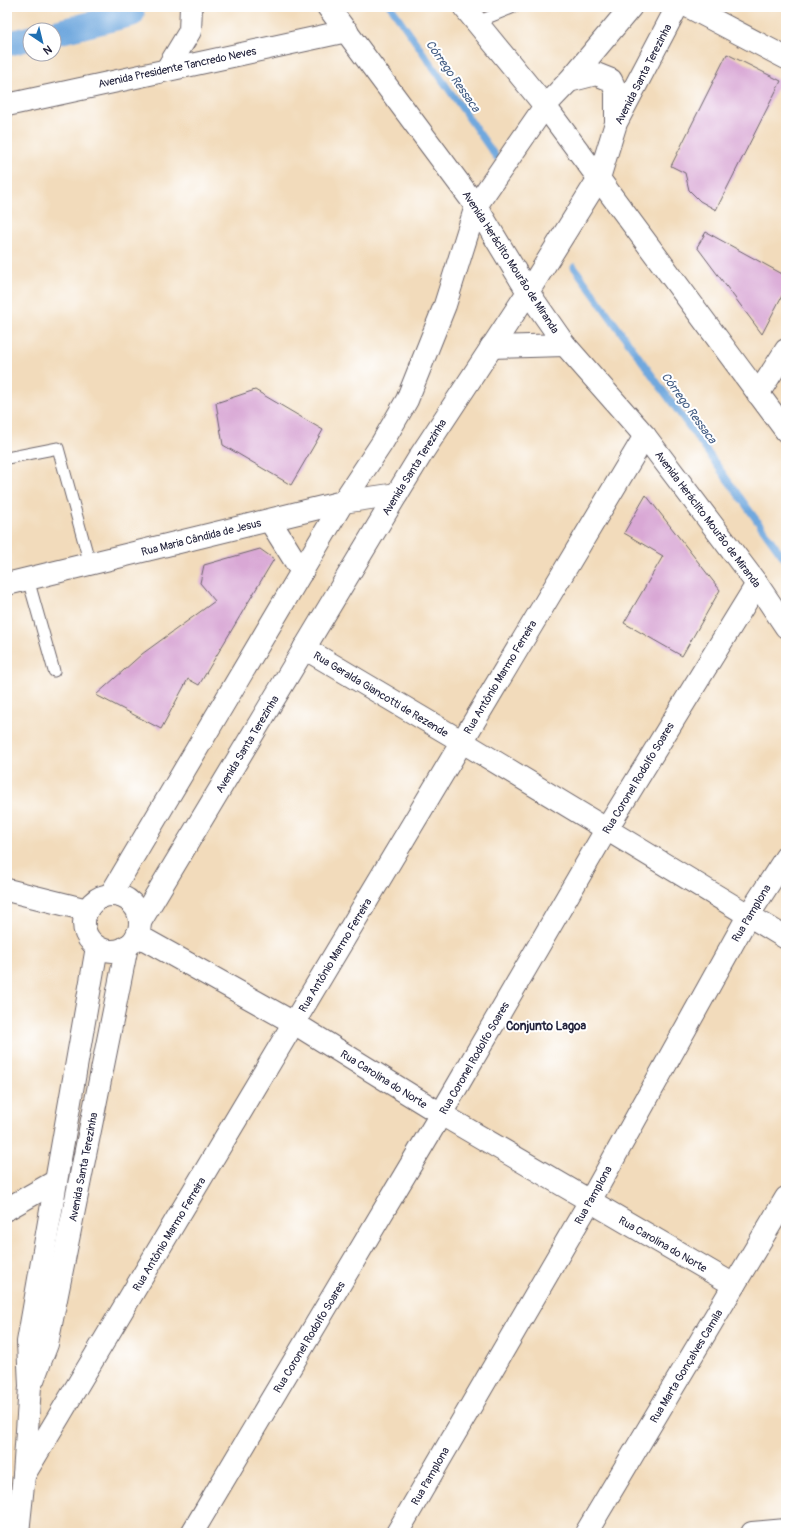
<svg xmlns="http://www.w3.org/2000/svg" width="793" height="1540" font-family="Pangolin,sans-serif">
<rect width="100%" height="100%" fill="#fff"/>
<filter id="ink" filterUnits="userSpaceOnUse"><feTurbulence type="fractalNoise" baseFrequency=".025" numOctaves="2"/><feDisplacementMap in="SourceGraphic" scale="8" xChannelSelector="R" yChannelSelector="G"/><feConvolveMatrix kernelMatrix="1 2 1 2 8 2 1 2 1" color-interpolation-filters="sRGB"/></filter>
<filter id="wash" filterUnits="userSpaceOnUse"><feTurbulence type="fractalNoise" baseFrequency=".012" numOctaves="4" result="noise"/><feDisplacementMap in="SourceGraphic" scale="16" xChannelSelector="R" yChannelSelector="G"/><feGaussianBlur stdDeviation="0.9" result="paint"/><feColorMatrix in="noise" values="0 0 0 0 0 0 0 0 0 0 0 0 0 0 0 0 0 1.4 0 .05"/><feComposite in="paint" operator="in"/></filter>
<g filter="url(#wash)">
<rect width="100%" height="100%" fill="#f2dbbb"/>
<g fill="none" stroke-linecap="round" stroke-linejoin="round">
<g stroke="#6fa8de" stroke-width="7">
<polyline points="391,7 496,157"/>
<polyline points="574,267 786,561"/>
</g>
<g stroke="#6fa8de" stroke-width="25">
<polyline points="54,33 132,14"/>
<polyline points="7,44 30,38"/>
</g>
</g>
<g id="blocks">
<g fill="#d9a8d5">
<polygon points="727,54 781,81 716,210 700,201 689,190 685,173 671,166"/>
<polygon points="706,232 786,276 786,288 762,334 697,247"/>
<polygon points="255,390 323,430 291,485 223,445 216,403"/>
<polygon points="646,495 720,590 682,656 624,623 663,556 624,533"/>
<polygon points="260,549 274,559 199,685 188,679 161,729 96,695 142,654 215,601 200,583 204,565"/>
</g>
</g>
</g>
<g filter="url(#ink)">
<use href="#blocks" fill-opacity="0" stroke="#6b6368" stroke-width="1"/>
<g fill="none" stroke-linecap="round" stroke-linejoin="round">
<g stroke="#6b6368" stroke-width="13">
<g id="lane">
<polyline points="477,22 514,7"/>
<polyline points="7,458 58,448 90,564"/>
<polyline points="28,579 54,671"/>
</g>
</g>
<g stroke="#6b6368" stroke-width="24">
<g id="street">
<polyline points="689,7 786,58"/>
<polyline points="758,394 786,350"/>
<polyline points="7,584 343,502 397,494"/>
<polyline points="304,648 461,741 786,938"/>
<polyline points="137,935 294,1023 441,1114 734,1285"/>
<polyline points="7,1209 56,1181"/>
<path d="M 24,1475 C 231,1129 437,781 645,436"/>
<polyline points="192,1533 441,1114 606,830 757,584"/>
<polyline points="397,1533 590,1201 748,916 786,857"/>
<polyline points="586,1533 786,1198"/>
<polyline points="752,1533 786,1530"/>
</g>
</g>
<g stroke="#6b6368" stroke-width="24">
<g id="secondary">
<polyline points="569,81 596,74 611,80 616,91 616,120"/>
<polyline points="270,521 302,572"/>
<polyline points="7,890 87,910"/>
<polyline points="111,894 343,502 382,443 407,400 445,305 476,206 545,106 569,81 631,7"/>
<circle cx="112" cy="923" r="28"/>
<polyline points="140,922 397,494 422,453 528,292 599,178 616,123 677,7"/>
<polyline points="33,1380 47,1344 127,946"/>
<polyline points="18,1533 24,1475 30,1386 28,1342 97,947"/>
</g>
</g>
<g stroke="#6b6368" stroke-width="24">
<g id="primary">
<polyline points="328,7 476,206 528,292 565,345 645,436 757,584 786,627"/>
<polyline points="464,7 545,106 786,431"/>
<polyline points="167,69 190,31 191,7"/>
<polyline points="7,105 347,31"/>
<polyline points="491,347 565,345"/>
</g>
</g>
<use href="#lane" stroke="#fff" stroke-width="11"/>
<use href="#street" stroke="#fff" stroke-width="22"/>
<use href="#secondary" stroke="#fff" stroke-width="22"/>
<use href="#primary" stroke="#fff" stroke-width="22"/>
</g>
</g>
<g text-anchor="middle" stroke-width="4" stroke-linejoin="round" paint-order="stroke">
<g font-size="11" fill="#22223b" stroke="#fff">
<text transform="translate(177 67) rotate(-12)" y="4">Avenida Presidente Tancredo Neves</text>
<text transform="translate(643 74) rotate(-63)" y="4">Avenida Santa Terezinha</text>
<text transform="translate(511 262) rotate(57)" y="4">Avenida Heráclito Mourão de Miranda</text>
<text transform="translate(414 467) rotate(-58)" y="4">Avenida Santa Terezinha</text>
<text transform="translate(708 519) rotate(53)" y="4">Avenida Heráclito Mourão de Miranda</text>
<text transform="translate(201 537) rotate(-14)" y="4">Rua Maria Cândida de Jesus</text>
<text transform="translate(500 677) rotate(-59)" y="4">Rua Antônio Marmo Ferreira</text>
<text transform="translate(381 694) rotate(31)" y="4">Rua Geralda Giancotti de Rezende</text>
<text transform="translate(247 744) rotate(-59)" y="4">Avenida Santa Terezinha</text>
<text transform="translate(638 778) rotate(-59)" y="4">Rua Coronel Rodolfo Soares</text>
<text transform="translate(751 913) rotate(-59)" y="4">Rua Pamplona</text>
<text transform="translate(335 955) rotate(-59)" y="4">Rua Antônio Marmo Ferreira</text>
<text transform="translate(474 1058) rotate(-60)" y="4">Rua Coronel Rodolfo Soares</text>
<text transform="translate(384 1079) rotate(32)" y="4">Rua Carolina do Norte</text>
<text transform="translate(83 1167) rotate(-79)" y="4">Avenida Santa Terezinha</text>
<text transform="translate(593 1195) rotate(-61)" y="4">Rua Pamplona</text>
<text transform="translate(169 1234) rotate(-59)" y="4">Rua Antônio Marmo Ferreira</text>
<text transform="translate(663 1244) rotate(30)" y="4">Rua Carolina do Norte</text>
<text transform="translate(309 1337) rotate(-59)" y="4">Rua Coronel Rodolfo Soares</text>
<text transform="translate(686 1366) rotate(-59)" y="4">Rua Marta Gonçalves Camila</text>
<text transform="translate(430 1476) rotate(-60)" y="4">Rua Pamplona</text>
</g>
<g font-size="12" font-style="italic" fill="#455e84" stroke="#fff">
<text transform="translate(453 76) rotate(55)" y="4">Córrego Ressaca</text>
<text transform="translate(689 408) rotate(54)" y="4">Córrego Ressaca</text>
</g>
<g font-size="12" font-weight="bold" fill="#22223b" stroke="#fff">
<text x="546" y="1030">Conjunto Lagoa</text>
</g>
</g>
<rect width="793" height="1540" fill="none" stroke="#fff" stroke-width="24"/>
<g transform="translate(42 42) rotate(145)"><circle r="19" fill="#ffffff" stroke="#a7a7b1"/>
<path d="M0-3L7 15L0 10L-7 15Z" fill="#1f6fb2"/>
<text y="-6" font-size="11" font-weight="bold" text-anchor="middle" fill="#22223b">N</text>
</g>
</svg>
